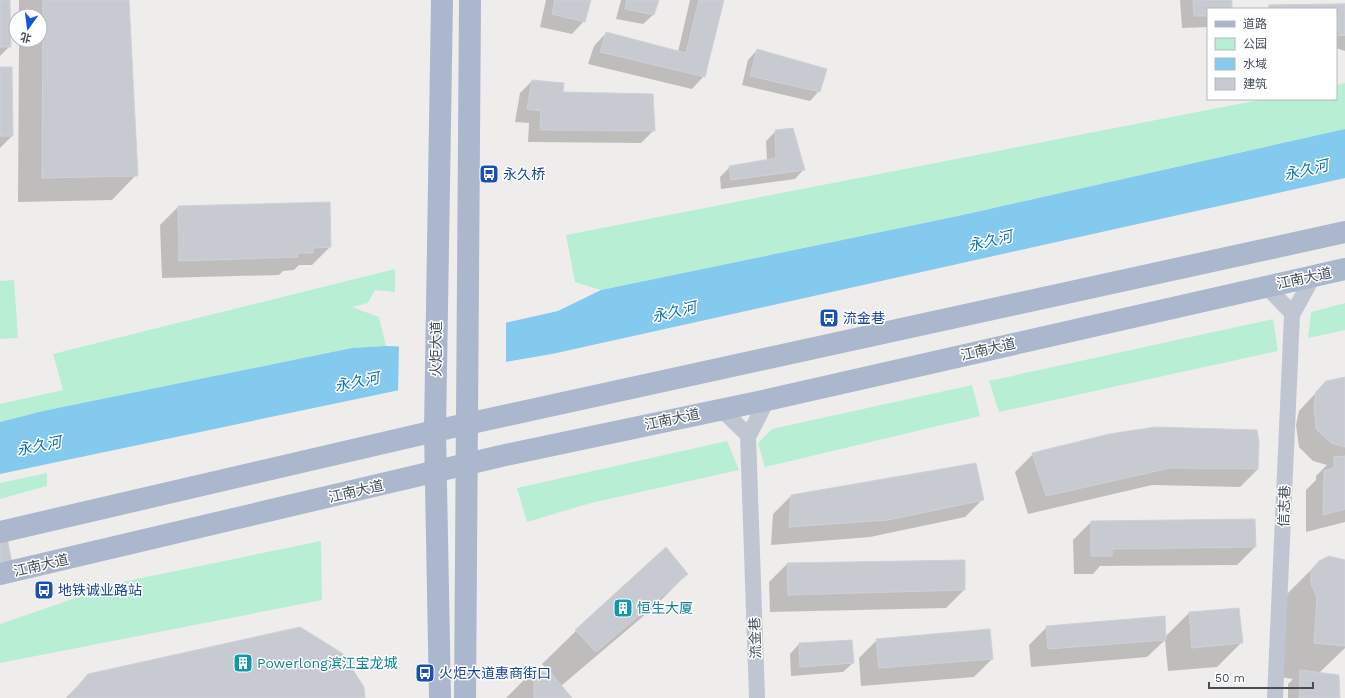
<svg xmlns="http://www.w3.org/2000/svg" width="1345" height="698" font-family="'Work Sans','Noto Sans SC',sans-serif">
<rect width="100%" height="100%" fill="#efecec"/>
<g fill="#b8efd4">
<polygon points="1345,83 1345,129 958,216 601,290 575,282 566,235 1264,99 1336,99 1336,85"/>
<polygon points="395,269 395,292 375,290 368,303 352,307 379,317 386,346 352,348 43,411 0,422 0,404 63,390 53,354"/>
<polygon points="14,280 18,338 0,339 0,281"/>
<polygon points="1345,303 1345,330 1308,338 1311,312"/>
<polygon points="1273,319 1278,351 999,412 989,381"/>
<polygon points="972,385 980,416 765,467 758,443 772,429"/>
<polygon points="727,441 739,470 591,503 527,522 517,488"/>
<polygon points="47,473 47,486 0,499 0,483"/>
<polygon points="321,541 322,600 0,663 0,624 122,582"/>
</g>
<polygon fill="#83caee" points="1345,129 1345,178 552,354 494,364 414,387 0,474 0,422 43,411 352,348 386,346 416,347 491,326 558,311 601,290 958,216"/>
<polygon fill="#efecec" points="506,321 506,364 398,392 399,345 416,345"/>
<g fill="#0003">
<polygon points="0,0 9,0 10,46 0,56"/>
<polygon points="19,0 129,0 136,175 112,200 18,202 19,40 40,40 40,16 19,16"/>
<polygon points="546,0 590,0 584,21 572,34 540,27"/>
<polygon points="621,0 657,0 653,15 643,24 616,19"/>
<polygon points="690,0 723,0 704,76 692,89 588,64 594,46 606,33 678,52"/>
<polygon points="1180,0 1231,0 1231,9 1208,9 1208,27 1182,28"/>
<polygon points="1345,5 1345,51 1336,48 1336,9 1267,9 1270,6"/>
<polygon points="757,50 819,91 810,101 742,85 748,60"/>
<polygon points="0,68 12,136 0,148"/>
<polygon points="532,81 562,93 654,130 641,143 528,142 529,123 515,122 520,93"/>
<polygon points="776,131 804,169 795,179 721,189 720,177 730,167 767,161 766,141"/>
<polygon points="178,207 330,247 312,265 299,265 294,270 283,271 279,275 162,278 160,225"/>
<polygon points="1345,378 1345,522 1306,532 1306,490 1316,480 1316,476 1327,465 1313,461 1299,447 1296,425 1299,411 1326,382"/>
<polygon points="1258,441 1258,469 1240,487 1152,485 1028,514 1015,472 1033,454"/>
<polygon points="791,496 983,499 965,517 870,537 771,545 773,514"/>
<polygon points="1091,522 1255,547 1237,565 1100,566 1093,574 1074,574 1073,540"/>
<polygon points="665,549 687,574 653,608 561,686 571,698 506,698 534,670 553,675 542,664 576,631"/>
<polygon points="1345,561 1345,648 1319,673 1339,698 1288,698 1288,684 1293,679 1280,677 1284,597 1319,562"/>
<polygon points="787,564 964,590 946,608 770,612 769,582"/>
<polygon points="1239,609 1241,643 1217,667 1168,671 1165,640 1147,657 1031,667 1029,645 1047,627 1165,637 1189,613"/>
<polygon points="877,640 992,659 974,677 861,686 859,658"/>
<polygon points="799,644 853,663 843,672 791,676 790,654"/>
<polygon points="88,675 364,698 66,698"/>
</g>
<g fill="#c8cad2" stroke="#d0d1d8">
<polygon points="0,0 10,0 11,47 0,47"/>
<polygon points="43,0 129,0 138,176 42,178"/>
<polygon points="555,0 591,0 585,22 552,14"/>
<polygon points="627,0 659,0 654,15 625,9"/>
<polygon points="699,0 724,0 705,77 600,52 606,32 686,53"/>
<polygon points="1193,0 1232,0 1232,9 1208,9 1208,16 1194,16"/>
<polygon points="1345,4 1345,35 1336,36 1336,9 1269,9 1269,5"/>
<polygon points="1345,4 1345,35 1336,36 1336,9 1269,9 1269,5"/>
<polygon points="757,49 827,69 820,92 750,76"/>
<polygon points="0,67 12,67 13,136 0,136"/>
<polygon points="532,80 564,83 563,92 653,94 655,131 540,130 541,111 527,109"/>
<polygon points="793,128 805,170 731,180 729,166 776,158 775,130"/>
<polygon points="330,202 331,247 313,248 313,253 298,253 298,257 179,261 178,206"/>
<polygon points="1345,377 1345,447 1331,443 1316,429 1314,407 1316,392 1326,381"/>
<polygon points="1155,427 1257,430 1259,441 1258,469 1170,468 1046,496 1032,453 1109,434"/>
<polygon points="1345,456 1345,509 1323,515 1324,471 1334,468 1334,457"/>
<polygon points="976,463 984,500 888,520 789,527 791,495"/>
<polygon points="1255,519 1256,547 1112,549 1112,556 1091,556 1091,521"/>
<polygon points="0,522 4,522 13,568 0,571"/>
<polygon points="666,547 688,574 596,652 575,630"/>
<polygon points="1329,556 1345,560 1345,646 1314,643 1317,597 1311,584 1311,570 1319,561"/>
<polygon points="965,560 965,590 788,595 787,563"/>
<polygon points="1239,608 1243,643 1192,648 1189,612"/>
<polygon points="1165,616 1166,640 1048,649 1046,626"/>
<polygon points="300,627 342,653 364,687 365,698 68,698 88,674"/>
<polygon points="990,629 993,659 879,668 876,639"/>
<polygon points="852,640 854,663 800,667 799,643"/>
<polygon points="534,669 552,674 572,698 534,698"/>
<polygon points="1300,670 1339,675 1340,698 1299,698"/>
</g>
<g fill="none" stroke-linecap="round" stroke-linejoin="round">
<g stroke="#bfc6d2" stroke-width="16">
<polyline points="1266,286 1292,313"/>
<polyline points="720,408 748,435"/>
<polyline points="757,698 748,437 767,400"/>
<polyline points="1275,698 1292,315 1314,275"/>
</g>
<g stroke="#aab7cd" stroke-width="22">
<polyline points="0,532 435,431 1345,232"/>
<polyline points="0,574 501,456 767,400 1345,269"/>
<polyline points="440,698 435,431 442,0"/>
<polyline points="465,698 470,0"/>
</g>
</g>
<defs>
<g id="bus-square" transform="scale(1)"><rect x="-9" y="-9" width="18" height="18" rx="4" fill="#1a4fb4" stroke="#fff"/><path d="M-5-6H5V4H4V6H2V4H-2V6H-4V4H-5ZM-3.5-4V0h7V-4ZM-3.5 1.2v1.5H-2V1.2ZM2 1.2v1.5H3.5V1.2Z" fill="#fff"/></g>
<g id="building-square" transform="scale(1)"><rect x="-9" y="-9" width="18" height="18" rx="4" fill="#0f9aa8" stroke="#fff"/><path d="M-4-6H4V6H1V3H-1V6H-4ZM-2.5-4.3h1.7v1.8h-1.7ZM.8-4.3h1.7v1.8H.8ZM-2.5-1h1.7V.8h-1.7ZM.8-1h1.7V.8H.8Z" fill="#fff"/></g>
</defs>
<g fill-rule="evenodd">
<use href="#bus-square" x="489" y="174"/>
<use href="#bus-square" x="829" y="318"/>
<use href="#bus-square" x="44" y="590"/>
<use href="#building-square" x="623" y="608"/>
<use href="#building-square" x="243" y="663"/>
<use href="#bus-square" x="425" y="673"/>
</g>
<g text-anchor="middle" stroke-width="3" stroke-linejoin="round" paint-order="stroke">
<g font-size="14" fill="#164399" stroke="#fff" text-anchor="start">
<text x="503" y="179">永久桥</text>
<text x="843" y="323">流金巷</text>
<text x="58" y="595">地铁诚业路站</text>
<text x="439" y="678">火炬大道惠商街口</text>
</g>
<g font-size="14" fill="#444d5a" stroke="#fff">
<text transform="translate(1304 278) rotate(-12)" y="5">江南大道</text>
<text transform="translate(436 349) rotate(-90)" y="5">火炬大道</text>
<text transform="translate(988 349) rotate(-13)" y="5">江南大道</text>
<text transform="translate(672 419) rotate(-12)" y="5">江南大道</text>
<text transform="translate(356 491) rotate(-13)" y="5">江南大道</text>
<text transform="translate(1284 506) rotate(-88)" y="5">信志巷</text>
<text transform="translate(41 565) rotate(-13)" y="5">江南大道</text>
<text transform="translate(755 638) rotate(-92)" y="5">流金巷</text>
</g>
<g font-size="14" fill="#0d838f" stroke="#fff" text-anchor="start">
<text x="637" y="613">恒生大厦</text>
<text x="257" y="668">Powerlong滨江宝龙城</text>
</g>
<g font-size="15" font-style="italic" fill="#0873a9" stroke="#fff">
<text transform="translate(1306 170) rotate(-13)" y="5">永久河</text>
<text transform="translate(990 241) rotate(-13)" y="5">永久河</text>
<text transform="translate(674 312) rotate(-13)" y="5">永久河</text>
<text transform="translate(357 382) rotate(-11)" y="5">永久河</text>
<text transform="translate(39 446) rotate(-11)" y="5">永久河</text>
</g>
</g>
<rect x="1207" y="8" width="130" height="92" fill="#ffffff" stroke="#b4b8bd"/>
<rect x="1215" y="21" width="20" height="6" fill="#aab7cd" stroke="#b4b8bd"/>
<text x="1243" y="28" font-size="12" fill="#444d5a">道路</text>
<rect x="1215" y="38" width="20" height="12" fill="#b8efd4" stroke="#b4b8bd"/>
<text x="1243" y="48" font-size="12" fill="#444d5a">公园</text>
<rect x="1215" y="58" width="20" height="12" fill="#83caee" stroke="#b4b8bd"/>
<text x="1243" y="68" font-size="12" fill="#444d5a">水域</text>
<rect x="1215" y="78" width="20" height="12" fill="#c8cad2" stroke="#b4b8bd"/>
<text x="1243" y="88" font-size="12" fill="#444d5a">建筑</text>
<g transform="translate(28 28) rotate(194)"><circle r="19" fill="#ffffff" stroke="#b4b8bd"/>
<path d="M0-3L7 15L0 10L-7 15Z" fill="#1353e2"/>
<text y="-6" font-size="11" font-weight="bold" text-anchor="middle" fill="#444d5a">北</text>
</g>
<path d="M1209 682v6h104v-6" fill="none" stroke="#444d5a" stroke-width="2"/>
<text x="1215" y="682" font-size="12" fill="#444d5a" stroke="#ffffff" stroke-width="3" paint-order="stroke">50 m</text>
</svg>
